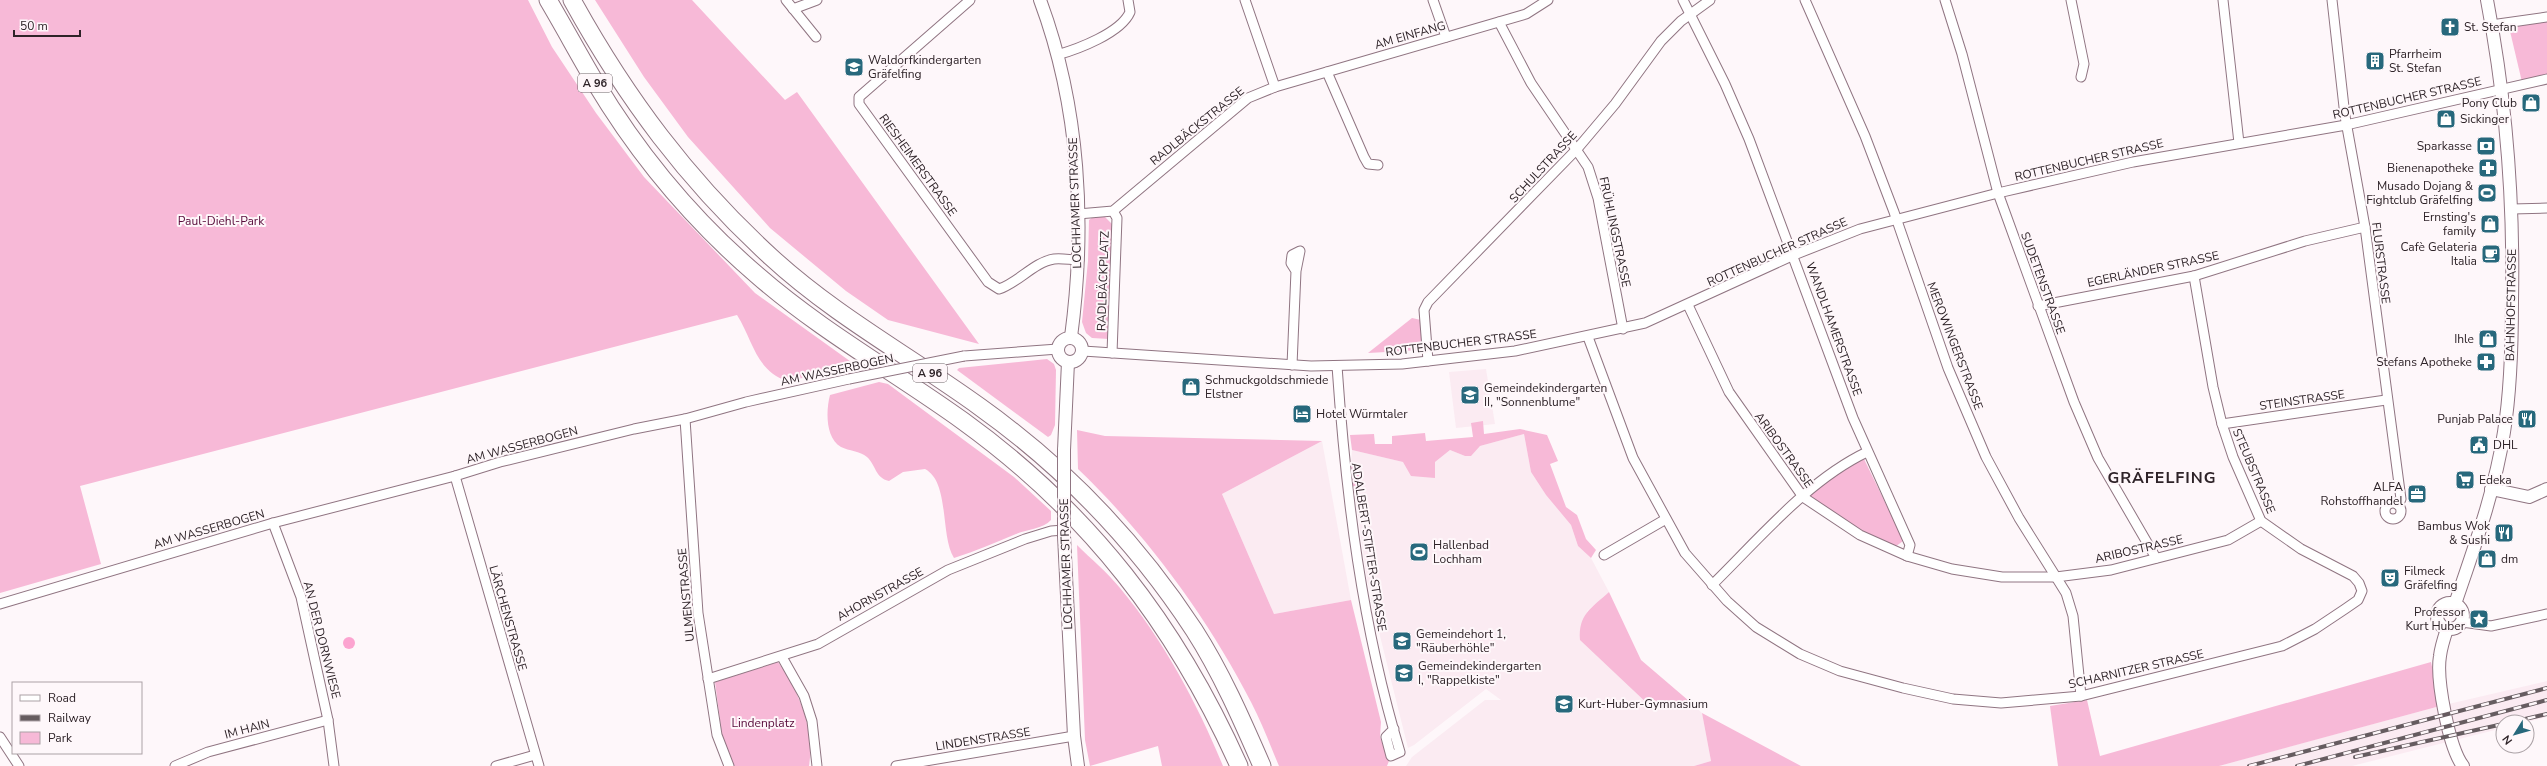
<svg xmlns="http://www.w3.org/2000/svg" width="2547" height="766" font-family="'Nunito Sans',sans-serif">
<rect width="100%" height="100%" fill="#fef7fa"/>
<g fill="#fbebf2">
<polygon points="1486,369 1495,424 1456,428 1449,372"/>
<polygon points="1524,434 1531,472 1546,495 1571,525 1578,546 1591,558 1609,592 1587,611 1651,707 1689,701 1702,713 1711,761 1694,766 1406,766 1412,757 1485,700 1501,700 1486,689 1414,745 1408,748 1371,600 1372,594 1367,581 1351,464 1352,450 1403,462 1435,478 1435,462 1450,450 1465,456 1480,446"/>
<polygon points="1322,441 1351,600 1274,614 1222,494"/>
<polygon points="2547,681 2547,717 2527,722 2503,722 2503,728 2352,766 2218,766 2440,706"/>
</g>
<g fill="#f7b9d7">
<path d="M 0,0 L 528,0 L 552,47 L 596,113 L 644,177 L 755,293 L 854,364 L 850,368 L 788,381 C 756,372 753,340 737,315 L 80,486 L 101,564 L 0,593 Z"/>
<polygon points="595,0 692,0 785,100 797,92 979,344 888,320 846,291 770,228 688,137 644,77"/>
<polygon points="2547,21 2547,76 2522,82 2509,27"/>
<polygon points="1093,217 1105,217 1114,226 1109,339 1092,338 1086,333 1082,322 1088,261 1089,220"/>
<polygon points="1412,318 1421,320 1423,350 1368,353"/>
<polygon points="1047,359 1054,364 1056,370 1055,425 1051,435 1048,437 957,370 959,368"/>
<path d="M 879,382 L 888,384 L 1014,477 L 1051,511 L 1051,520 C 1043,529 1028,529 1016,534 C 996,542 976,551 954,558 C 940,536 950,482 925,469 L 903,472 L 889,481 C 875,478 876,465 867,457 C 860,451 849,451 841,447 C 825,438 826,410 830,395 Z"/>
<polygon points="1483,421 1484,434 1520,429 1547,435 1558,461 1550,464 1566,507 1577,515 1586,539 1596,550 1591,558 1578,546 1571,525 1546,495 1531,472 1524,434 1480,446 1471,456 1465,456 1450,450 1435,462 1435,478 1411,476 1403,462 1352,450 1350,435 1374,434 1375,444 1392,444 1392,436 1425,433 1426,441 1473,437 1471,423"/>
<path d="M 1077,430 L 1105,436 L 1322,441 L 1222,494 L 1274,614 L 1351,600 L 1381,722 L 1380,737 L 1389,761 L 1387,766 L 1279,766 C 1270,745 1262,723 1251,702 C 1208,618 1146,534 1078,469 Z"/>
<polygon points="1864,459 1902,537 1903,541 1895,547 1855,529 1810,497 1810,494 1852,464"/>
<polygon points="1351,464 1359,465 1359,486 1353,486"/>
<path d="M 1077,545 C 1091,559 1107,572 1120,588 C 1164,641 1197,703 1223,766 L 1162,766 L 1158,746 L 1090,766 L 1085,740 Z"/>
<path d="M 1609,592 L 1641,660 L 1689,701 L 1651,707 L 1580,640 C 1578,615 1591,608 1609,592 Z"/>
<path d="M 778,662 C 799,692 815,729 809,766 L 734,766 L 722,736 L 715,682 Z"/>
<polygon points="2431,662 2440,706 2219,766 2058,766 2050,706 2087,700 2100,756"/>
<polygon points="1702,713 1801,766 1694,766 1711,761"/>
</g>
<circle fill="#fca4d0" cx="349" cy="643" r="6"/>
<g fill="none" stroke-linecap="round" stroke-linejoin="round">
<g stroke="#907582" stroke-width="11">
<g id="minor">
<polyline points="786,0 816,37"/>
<path d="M 970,0 L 859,97 L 859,104 L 988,282 L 999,289 C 1018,283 1034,262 1054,259 C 1062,258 1071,260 1079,260"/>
<polyline points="1433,0 1446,37"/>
<polyline points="1683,0 1725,84 1749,139 1853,418 1910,545 1907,556"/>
<polyline points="1805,0 1865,136 1894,212 1948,368 1986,457 2019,518 2066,593 2073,616 2081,696"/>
<polyline points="1945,0 1962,54 1998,193 2074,402 2098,458 2156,558"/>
<polyline points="2071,0 2084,64 2081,77"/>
<polyline points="2223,0 2239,143"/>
<polyline points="2332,0 2345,116 2365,227 2401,499 2398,505"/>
<polyline points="793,9 817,0"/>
<polyline points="1499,22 1531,83 1588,167 1598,198 1623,329"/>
<polyline points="2491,25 2547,17"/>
<path d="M 1057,55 C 1078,49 1121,33 1130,12 L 1128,0"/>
<polyline points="1327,72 1364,157 1368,164 1378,165"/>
<polyline points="1275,87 1526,14 1548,0"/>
<polyline points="2512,209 2547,208"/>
<polyline points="1078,214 1113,211 1248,98 1275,87 1245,0"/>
<polyline points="1688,305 1729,392 1803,497 1860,535 1907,556 1952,569 2002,577 2056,577 2111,570 2228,540 2261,521"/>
<polyline points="2038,306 2194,276 2305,241 2365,227"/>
<polyline points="1588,337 1633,458 1685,553 1727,601 1756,627 1800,654 1840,671 1903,688 1953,699 2001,703 2081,696 2282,646 2315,629 2345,609 2358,600 2362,591 2359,583 2353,576 2301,549 2261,521 2233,457 2222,424 2213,387 2194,276"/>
<polyline points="1083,351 1311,366 1402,364 1515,351 1645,323 1794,255 1860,229 1998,193 2133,162 2346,125 2547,79"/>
<polyline points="1112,353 1117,218 1113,211"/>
<polyline points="964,356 1058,349"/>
<polyline points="1428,361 1424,310 1428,302 1577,149 1615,104 1661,41 1681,21 1710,0"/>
<polyline points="1292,365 1296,271 1300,251 1292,255 1291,263 1296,271"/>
<path d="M 1337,366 C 1346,497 1362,626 1400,752 L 1391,756 L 1386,737 L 1394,729"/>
<polyline points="685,419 698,613 717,735 729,766"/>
<polyline points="2222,424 2386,400"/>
<polyline points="455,476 539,766"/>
<circle cx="2393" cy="511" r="8"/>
<polyline points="273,523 301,597 328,720 334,766"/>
<polyline points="1604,555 1666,519"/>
<path d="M 1712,585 C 1759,539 1808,480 1867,452"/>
<polyline points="0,604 273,523 455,476 500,462 634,429 685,419 746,402 849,379"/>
<polyline points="2462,622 2491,626 2547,614"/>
<polyline points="782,657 804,696 812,721 817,766"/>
<polyline points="708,679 818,644 948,570 1025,539 1051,531 1064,530"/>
<polyline points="0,737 19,766"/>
<polyline points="175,766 208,752 328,720"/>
<polyline points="496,766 535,755"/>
<polyline points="896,766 1074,736"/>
</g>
</g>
<g stroke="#907582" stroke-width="14">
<g id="tertiary">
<path d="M 1040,0 C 1080,107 1086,225 1071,337"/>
<circle cx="1070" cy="350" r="12"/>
<polyline points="1064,450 1068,362"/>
<polyline points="2491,489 2529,497 2547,489"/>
<polyline points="1064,536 1074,736 1078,766"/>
<circle cx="2450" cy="616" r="13"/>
<path d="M 2455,604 C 2474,548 2495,491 2504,432 C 2511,389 2512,344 2512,300 C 2514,199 2506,99 2487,0"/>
<path d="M 2447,629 C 2444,638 2441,647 2440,656 C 2436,679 2449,748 2463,766"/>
</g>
</g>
<g stroke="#907582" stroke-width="19">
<g id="motorway">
<path d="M 548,0 C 564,27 579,55 595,82 C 638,154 694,221 757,275 C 821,331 895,372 963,421 C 1089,512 1176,625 1239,766"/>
<path d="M 572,0 C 626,98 688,181 771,257 C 834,315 911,357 980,407 C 1064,467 1137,543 1194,630 C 1221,672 1242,720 1262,766"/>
</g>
</g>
<use href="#minor" stroke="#fff" stroke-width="9"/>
<use href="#tertiary" stroke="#fff" stroke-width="12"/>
<use href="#motorway" stroke="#fff" stroke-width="17"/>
<g stroke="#665c60" stroke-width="4">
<g id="rail">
<polyline points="2512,722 2547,714"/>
<polyline points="2355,757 2503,724"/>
<polyline points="2249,766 2547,688"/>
<polyline points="2297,766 2547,700"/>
</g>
</g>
<use href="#rail" stroke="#fef7fa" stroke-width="2.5" stroke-dasharray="8" stroke-linecap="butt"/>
<g stroke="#907582" stroke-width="11" stroke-linecap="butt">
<polyline id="minor-bridge" points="849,379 964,356"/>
</g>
<g stroke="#907582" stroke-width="14" stroke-linecap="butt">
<polyline id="tertiary-bridge" points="1064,450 1064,536"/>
</g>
<use href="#minor-bridge" stroke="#fff" stroke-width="9"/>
<use href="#tertiary-bridge" stroke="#fff" stroke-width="12"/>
</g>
<defs>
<g id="church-square" transform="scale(1)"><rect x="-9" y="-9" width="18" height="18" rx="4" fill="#27687c" stroke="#fef7fa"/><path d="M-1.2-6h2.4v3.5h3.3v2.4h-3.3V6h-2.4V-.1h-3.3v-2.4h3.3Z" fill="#fff"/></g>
<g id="building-square" transform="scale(1)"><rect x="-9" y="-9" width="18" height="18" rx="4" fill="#27687c" stroke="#fef7fa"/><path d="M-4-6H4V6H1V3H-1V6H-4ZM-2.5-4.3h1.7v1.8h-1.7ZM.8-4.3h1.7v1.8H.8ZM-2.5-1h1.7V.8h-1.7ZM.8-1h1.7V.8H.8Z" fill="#fff"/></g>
<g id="school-square" transform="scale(1)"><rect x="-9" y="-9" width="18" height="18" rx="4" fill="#27687c" stroke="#fef7fa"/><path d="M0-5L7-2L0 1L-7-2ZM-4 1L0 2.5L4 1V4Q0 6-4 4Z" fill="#fff"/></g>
<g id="shop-square" transform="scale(1)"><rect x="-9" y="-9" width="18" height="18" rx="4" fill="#27687c" stroke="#fef7fa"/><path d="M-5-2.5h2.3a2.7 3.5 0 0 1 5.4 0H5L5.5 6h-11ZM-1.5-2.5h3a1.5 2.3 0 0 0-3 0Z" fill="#fff"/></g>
<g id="bank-square" transform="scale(1)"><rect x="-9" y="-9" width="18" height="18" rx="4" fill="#27687c" stroke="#fef7fa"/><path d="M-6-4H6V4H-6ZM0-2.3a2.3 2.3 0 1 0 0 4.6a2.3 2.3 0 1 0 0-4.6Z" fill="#fff"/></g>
<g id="pharmacy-square" transform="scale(1)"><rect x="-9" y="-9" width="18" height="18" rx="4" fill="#27687c" stroke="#fef7fa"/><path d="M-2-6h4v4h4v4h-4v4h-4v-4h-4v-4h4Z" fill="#fff"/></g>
<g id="stadium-square" transform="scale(1)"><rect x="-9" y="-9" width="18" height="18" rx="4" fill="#27687c" stroke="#fef7fa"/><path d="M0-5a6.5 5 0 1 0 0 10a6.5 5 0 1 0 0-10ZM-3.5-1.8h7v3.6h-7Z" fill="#fff"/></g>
<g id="cafe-square" transform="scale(1)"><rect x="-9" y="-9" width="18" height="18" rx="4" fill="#27687c" stroke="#fef7fa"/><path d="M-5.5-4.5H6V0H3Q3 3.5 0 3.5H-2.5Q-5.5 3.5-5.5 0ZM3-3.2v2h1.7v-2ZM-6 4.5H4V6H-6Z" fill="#fff"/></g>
<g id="hotel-square" transform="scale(1)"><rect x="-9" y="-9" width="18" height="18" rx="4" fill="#27687c" stroke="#fef7fa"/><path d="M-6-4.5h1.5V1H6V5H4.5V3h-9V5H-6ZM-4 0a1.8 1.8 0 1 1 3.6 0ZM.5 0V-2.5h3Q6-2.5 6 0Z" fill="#fff"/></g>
<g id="restaurant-square" transform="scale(1)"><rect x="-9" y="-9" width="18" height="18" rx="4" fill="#27687c" stroke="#fef7fa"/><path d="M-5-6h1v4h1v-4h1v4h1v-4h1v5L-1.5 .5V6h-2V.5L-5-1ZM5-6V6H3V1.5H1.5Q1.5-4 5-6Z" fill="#fff"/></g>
<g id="civic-square" transform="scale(1)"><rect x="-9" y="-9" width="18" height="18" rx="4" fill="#27687c" stroke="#fef7fa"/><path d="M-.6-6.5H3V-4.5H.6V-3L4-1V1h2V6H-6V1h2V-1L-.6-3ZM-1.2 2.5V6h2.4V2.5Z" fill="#fff"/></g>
<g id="supermarket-square" transform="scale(1)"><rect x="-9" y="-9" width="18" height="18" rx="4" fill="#27687c" stroke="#fef7fa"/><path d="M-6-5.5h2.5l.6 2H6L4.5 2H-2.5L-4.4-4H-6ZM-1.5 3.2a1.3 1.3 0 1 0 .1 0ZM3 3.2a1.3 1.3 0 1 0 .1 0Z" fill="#fff"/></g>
<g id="office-square" transform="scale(1)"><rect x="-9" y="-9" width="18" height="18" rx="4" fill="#27687c" stroke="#fef7fa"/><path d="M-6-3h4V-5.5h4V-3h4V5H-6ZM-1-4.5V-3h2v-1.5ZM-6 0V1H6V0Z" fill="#fff"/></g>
<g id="theatre-square" transform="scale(1)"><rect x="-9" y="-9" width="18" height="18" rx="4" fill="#27687c" stroke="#fef7fa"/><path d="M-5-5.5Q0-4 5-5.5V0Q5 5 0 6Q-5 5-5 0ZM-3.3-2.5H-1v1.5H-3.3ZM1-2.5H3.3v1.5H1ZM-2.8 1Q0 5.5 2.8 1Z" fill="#fff"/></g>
<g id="sight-square" transform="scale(1)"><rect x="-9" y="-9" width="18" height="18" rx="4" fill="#27687c" stroke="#fef7fa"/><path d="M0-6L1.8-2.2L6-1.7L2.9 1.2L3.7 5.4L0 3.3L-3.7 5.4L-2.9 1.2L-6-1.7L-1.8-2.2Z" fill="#fff"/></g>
</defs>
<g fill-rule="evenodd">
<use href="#church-square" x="2450" y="27"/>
<use href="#building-square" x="2375" y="61"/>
<use href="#school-square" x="854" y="67"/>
<use href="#shop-square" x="2531" y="103"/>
<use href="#shop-square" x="2446" y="119"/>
<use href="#bank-square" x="2486" y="146"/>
<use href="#pharmacy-square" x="2488" y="168"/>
<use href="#stadium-square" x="2487" y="193"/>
<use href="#shop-square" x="2490" y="224"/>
<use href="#cafe-square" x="2491" y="254"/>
<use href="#shop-square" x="2488" y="339"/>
<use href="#pharmacy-square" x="2486" y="362"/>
<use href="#shop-square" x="1191" y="387"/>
<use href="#school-square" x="1470" y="395"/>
<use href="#hotel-square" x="1302" y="414"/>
<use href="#restaurant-square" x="2527" y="419"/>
<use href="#civic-square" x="2479" y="445"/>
<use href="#supermarket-square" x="2465" y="480"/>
<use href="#office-square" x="2417" y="494"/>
<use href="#restaurant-square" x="2504" y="533"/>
<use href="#stadium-square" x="1419" y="552"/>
<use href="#shop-square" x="2487" y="559"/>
<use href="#theatre-square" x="2390" y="578"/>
<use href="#sight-square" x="2479" y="619"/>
<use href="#school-square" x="1402" y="641"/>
<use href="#school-square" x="1404" y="673"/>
<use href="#school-square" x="1564" y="704"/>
</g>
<g text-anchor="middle" stroke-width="4" stroke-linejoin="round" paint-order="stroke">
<g fill="#fef7fa" stroke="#6c6367" stroke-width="1">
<rect x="578" y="74" width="34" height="18" rx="3"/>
<rect x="913" y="364" width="34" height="18" rx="3"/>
</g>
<g font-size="11" font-weight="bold" fill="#2e2328">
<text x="595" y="87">A 96</text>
<text x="930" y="377">A 96</text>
</g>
<g font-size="12" fill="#2e2328" stroke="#fef7fa" text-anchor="start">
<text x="2464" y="31">St. Stefan</text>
<text x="2389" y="58">Pfarrheim<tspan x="2389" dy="14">St. Stefan</tspan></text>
<text x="868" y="64">Waldorfkindergarten<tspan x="868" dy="14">Gräfelfing</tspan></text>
<text x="2517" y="107" text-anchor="end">Pony Club</text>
<text x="2460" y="123">Sickinger</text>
<text x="2472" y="150" text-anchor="end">Sparkasse</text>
<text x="2474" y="172" text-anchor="end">Bienenapotheke</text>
<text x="2473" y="190" text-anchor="end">Musado Dojang &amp;<tspan x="2473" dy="14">Fightclub Gräfelfing</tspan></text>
<text x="2476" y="221" text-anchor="end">Ernsting's<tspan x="2476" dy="14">family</tspan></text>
<text x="2477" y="251" text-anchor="end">Cafè Gelateria<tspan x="2477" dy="14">Italia</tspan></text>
<text x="2474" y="343" text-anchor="end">Ihle</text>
<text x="2472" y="366" text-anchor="end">Stefans Apotheke</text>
<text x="1205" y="384">Schmuckgoldschmiede<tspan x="1205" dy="14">Elstner</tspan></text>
<text x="1484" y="392">Gemeindekindergarten<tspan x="1484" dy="14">II, "Sonnenblume"</tspan></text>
<text x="1316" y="418">Hotel Würmtaler</text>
<text x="2513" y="423" text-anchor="end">Punjab Palace</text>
<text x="2493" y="449">DHL</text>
<text x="2479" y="484">Edeka</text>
<text x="2403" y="491" text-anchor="end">ALFA<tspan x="2403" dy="14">Rohstoffhandel</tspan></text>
<text x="2490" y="530" text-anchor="end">Bambus Wok<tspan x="2490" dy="14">&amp; Sushi</tspan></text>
<text x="1433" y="549">Hallenbad<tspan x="1433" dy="14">Lochham</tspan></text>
<text x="2501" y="563">dm</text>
<text x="2404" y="575">Filmeck<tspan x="2404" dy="14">Gräfelfing</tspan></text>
<text x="2465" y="616" text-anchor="end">Professor<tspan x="2465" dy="14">Kurt Huber</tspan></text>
<text x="1416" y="638">Gemeindehort 1,<tspan x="1416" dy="14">"Räuberhöhle"</tspan></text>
<text x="1418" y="670">Gemeindekindergarten<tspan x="1418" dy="14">I, "Rappelkiste"</tspan></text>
<text x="1578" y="708">Kurt-Huber-Gymnasium</text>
</g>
<g font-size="12" fill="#2e2328" stroke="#fef7fa">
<text transform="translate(1410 35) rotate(-16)" y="4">AM EINFANG</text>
<text transform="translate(2407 98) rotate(-13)" y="4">ROTTENBUCHER STRASSE</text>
<text transform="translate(1197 126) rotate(-39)" y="4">RADLBÄCKSTRASSE</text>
<text transform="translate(2089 160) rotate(-13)" y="4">ROTTENBUCHER STRASSE</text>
<text transform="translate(918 165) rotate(54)" y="4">RIESHEIMERSTRASSE</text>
<text transform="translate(1543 167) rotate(-47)" y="4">SCHULSTRASSE</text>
<text transform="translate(1075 203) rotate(-92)" y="4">LOCHHAMER STRASSE</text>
<text transform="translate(1615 232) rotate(78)" y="4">FRÜHLINGSTRASSE</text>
<text transform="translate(1777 252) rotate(-24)" y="4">ROTTENBUCHER STRASSE</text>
<text transform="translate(2381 263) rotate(83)" y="4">FLURSTRASSE</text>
<text transform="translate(2153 269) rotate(-12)" y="4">EGERLÄNDER STRASSE</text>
<text transform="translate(1103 281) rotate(-88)" y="4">RADLBÄCKPLATZ</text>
<text transform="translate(2043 283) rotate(70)" y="4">SUDETENSTRASSE</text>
<text transform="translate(2511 305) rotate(-89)" y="4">BAHNHOFSTRASSE</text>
<text transform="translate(1834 329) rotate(70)" y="4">WANDLHAMERSTRASSE</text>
<text transform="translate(1461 343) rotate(-7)" y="4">ROTTENBUCHER STRASSE</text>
<text transform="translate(1955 346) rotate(69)" y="4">MEROWINGERSTRASSE</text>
<text transform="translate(837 370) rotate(-12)" y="4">AM WASSERBOGEN</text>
<text transform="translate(2302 400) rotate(-8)" y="4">STEINSTRASSE</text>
<text transform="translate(522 445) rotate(-15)" y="4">AM WASSERBOGEN</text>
<text transform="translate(1784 450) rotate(54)" y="4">ARIBOSTRASSE</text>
<text transform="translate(2254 471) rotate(67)" y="4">STEUBSTRASSE</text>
<text transform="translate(209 529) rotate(-16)" y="4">AM WASSERBOGEN</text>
<text transform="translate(1369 547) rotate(81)" y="4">ADALBERT-STIFTER-STRASSE</text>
<text transform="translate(2139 549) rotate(-13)" y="4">ARIBOSTRASSE</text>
<text transform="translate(1066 564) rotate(-92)" y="4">LOCHHAMER STRASSE</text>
<text transform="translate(880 594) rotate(-29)" y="4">AHORNSTRASSE</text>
<text transform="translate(686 595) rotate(-95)" y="4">ULMENSTRASSE</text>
<text transform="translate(508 618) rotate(74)" y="4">LÄRCHENSTRASSE</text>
<text transform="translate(322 640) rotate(76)" y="4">AN DER DORNWIESE</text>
<text transform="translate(2136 669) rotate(-13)" y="4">SCHARNITZER STRASSE</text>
<text transform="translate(247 729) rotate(-15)" y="4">IM HAIN</text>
<text transform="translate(983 739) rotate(-9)" y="4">LINDENSTRASSE</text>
</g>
<g font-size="12" fill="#580b3a" stroke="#fef7fa">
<text x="221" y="225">Paul-Diehl-Park</text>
<text x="763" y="727">Lindenplatz</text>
</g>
<g font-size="16" font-weight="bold" letter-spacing="1" fill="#2e2328" stroke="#fef7fa">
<text x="2162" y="483">GRÄFELFING</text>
</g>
</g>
<rect x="12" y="682" width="130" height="72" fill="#fef7fa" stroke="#aba2a6"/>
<rect x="20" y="695" width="20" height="6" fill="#ffffff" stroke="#aba2a6"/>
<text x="48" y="702" font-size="12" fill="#2e2328">Road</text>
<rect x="20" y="715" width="20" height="6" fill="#665c60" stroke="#aba2a6"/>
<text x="48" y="722" font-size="12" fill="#2e2328">Railway</text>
<rect x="20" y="732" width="20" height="12" fill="#f7b9d7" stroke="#aba2a6"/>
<text x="48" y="742" font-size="12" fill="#2e2328">Park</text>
<g transform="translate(2515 734) rotate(233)"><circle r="19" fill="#fef7fa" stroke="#aba2a6"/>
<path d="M0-3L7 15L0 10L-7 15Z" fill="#27687c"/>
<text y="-6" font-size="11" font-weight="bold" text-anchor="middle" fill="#2e2328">N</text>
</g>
<path d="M14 30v6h66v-6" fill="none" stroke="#2e2328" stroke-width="2"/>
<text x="20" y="30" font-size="12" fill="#2e2328" stroke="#fef7fa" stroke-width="3" paint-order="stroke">50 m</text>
</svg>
